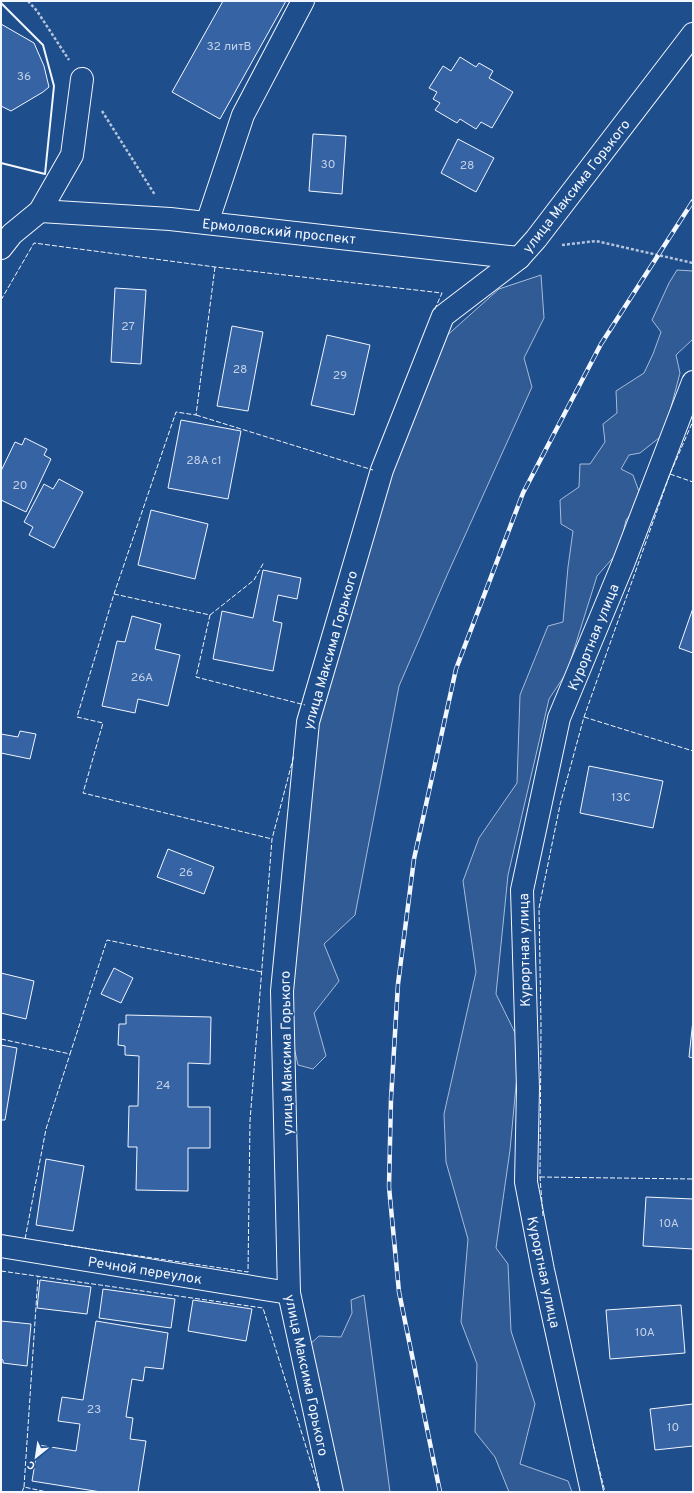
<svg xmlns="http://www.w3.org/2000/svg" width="694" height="1493" font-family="Overpass,sans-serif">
<rect width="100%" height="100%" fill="#1f4e8c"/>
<g fill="#305b95" stroke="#a8bbd7">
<polygon points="677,270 693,271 693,339 676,355 680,373 664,434 640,453 629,455 621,469 633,475 642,500 626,520 619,551 597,576 567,672 549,699 508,875 496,994 520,1043 510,1150 496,1248 508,1264 511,1331 535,1404 520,1464 568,1481 572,1492 509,1492 495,1457 475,1432 477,1364 461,1322 468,1239 446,1162 444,1114 476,972 463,881 479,838 517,783 520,695 548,626 563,622 568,567 573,531 561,524 560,500 579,487 580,464 590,464 605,442 603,424 617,413 616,391 644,373 653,354 661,332 652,320 669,283"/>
<polygon points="541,275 544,318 524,358 532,387 448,573 399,686 355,915 324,944 339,981 314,1013 326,1056 313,1069 298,1065 290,1029 315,721 388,472 443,339 499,289"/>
<polygon points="364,1295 390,1492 335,1492 307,1347 319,1336 341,1337 352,1313 351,1300"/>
</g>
<g fill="#3563a3" stroke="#f2f6ff">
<polygon points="223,1 286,1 220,119 172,92"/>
<polygon points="1,24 34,43 44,66 49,87 43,92 11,111 1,106"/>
<polygon points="460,57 476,67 479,63 493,71 489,78 513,92 492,128 481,122 476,129 460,119 457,123 435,110 440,103 433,99 437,92 429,88 443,66 451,71"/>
<polygon points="313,134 346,136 342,194 309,191"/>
<polygon points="458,139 494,158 476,192 441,173"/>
<polygon points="115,288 146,290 141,364 111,362"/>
<polygon points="232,326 263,332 248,411 217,406"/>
<polygon points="327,335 370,345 354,415 311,405"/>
<polygon points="181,420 241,431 228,499 168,488"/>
<polygon points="25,438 47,449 44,455 51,459 26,512 1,500 1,471 15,442 22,445"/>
<polygon points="59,479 83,492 54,548 29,535 33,527 24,522 44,484 53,489"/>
<polygon points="151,510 208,524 195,579 138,565"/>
<polygon points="263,570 301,578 297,599 278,595 273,621 282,623 273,671 213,659 222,611 253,618"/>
<polygon points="693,608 693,653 679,648"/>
<polygon points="132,616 161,624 155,649 180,655 168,706 138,699 135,713 102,706 117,641 125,642"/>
<polygon points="20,731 36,734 30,759 1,753 1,734 18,737"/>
<polygon points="589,766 663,781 653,828 580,813"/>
<polygon points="168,849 214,867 204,894 157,877"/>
<polygon points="114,968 133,978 121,1003 101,994"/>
<polygon points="1,973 34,981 26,1019 1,1013"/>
<polygon points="126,1015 211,1017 210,1064 188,1063 188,1107 210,1107 210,1148 188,1148 188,1191 136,1190 137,1147 128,1147 129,1106 138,1106 139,1056 125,1055 125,1046 118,1045 119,1024 126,1024"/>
<polygon points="693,1020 693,1058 689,1057"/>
<polygon points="1,1045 17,1048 5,1120 1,1120"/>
<polygon points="46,1159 84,1166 73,1231 36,1225"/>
<polygon points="646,1197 693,1199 693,1249 643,1246"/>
<polygon points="40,1280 91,1287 87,1314 37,1308"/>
<polygon points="103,1289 175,1299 171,1328 99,1318"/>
<polygon points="193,1300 252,1309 246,1341 188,1331"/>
<polygon points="681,1305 685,1353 610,1359 606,1310"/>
<polygon points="1,1321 31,1324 27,1366 3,1363 3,1360 1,1359"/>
<polygon points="96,1321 168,1333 163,1369 145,1367 143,1381 132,1379 126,1417 133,1418 130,1439 146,1441 138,1492 101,1492 32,1481 38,1445 76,1451 80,1424 58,1421 62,1397 83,1400"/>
<polygon points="693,1404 693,1446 655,1450 650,1409"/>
</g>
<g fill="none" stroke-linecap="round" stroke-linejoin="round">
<g stroke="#f2f6ff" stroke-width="24">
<g id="minor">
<polyline points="40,211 170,219 519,258"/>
<polyline points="207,223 243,115 303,1"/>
<polyline points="1,248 12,234 40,211 72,155 82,79"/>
<polyline points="1,1246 289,1293"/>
<polyline points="332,1492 289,1293 282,991 308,722 382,470 443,316 519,258 536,239 693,34"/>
<polyline points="592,1492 543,1270 526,1182 528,1088 522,890 559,718 623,564 693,382"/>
</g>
</g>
<g stroke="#b3c4dc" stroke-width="2.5" stroke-dasharray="3 2" stroke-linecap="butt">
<polyline points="28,1 37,11 69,60"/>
<polyline points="102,111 155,195"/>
<polyline points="562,245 596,241 693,263"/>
</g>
<use href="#minor" stroke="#1f4e8c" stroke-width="22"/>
<g stroke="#f2f6ff" stroke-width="4.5">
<polyline id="rail" points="440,1492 399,1292 389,1187 391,1099 398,984 414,859 456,669 523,493 601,344 693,201"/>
</g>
<use href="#rail" stroke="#1f4e8c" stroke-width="3" stroke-dasharray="9" stroke-linecap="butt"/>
<g stroke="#f2f6ff" stroke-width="1" stroke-dasharray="5 2" stroke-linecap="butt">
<polyline points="215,267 196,415 176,412 114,594 77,717 103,723 83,793 272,839"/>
<polyline points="1,300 34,243 215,267 442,293 434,311"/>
<polyline points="196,415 373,470"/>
<polyline points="670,474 693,482"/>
<polyline points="114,594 210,615 196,677 305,705"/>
<polyline points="210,615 254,580 264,562"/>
<polyline points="584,717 693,751"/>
<polyline points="1,1039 70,1054 107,940 262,972"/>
<polyline points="540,1177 693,1179"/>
<polyline points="543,1216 540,1177 541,1024 539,908 560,805 584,717 670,474 693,421"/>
<polyline points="25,1239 46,1129 70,1054"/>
<polyline points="64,1245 248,1272 250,1121 272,839 294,755"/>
<polyline points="1,1271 263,1308 320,1492"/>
<polyline points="593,1444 605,1492"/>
<polyline points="24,1487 38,1276"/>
<polyline points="22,1492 24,1487 47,1492"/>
</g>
<polyline stroke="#f2f6ff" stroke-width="2" points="1,3 43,45 54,86 45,174 1,163"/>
</g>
<g text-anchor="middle" stroke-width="3" stroke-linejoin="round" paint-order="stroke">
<g font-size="12" fill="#c3d1e8">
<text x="229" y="50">32 литВ</text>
<text x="24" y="80">36</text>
<text x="328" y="168">30</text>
<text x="467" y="169">28</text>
<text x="128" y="330">27</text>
<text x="240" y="373">28</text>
<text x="340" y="379">29</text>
<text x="204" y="464">28А с1</text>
<text x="20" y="489">20</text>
<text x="142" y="681">26А</text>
<text x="621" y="801">13С</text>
<text x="186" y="876">26</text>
<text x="163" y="1089">24</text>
<text x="669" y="1227">10А</text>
<text x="645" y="1336">10А</text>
<text x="94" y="1413">23</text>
<text x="673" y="1431">10</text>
</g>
<g font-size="14" fill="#f2f6ff" stroke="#1f4e8c">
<text transform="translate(576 186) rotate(-52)" y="5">улица Максима Горького</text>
<text transform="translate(279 231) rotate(6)" y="5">Ермоловский проспект</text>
<text transform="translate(593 637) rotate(-68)" y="5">Курортная улица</text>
<text transform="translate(330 650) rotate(-74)" y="5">улица Максима Горького</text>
<text transform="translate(524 950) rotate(-91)" y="5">Курортная улица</text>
<text transform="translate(286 1053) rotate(-91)" y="5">улица Максима Горького</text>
<text transform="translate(145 1270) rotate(9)" y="5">Речной переулок</text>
<text transform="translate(544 1272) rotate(78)" y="5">Курортная улица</text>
<text transform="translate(307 1375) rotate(78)" y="5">улица Максима Горького</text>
</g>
</g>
<rect width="694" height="1493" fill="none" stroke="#f2f6ff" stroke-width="4"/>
<g transform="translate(36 1457) rotate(210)" stroke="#1f4e8c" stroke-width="3" paint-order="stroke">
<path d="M0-3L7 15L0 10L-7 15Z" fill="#f2f6ff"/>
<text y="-6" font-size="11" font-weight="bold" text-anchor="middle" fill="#f2f6ff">С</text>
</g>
</svg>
